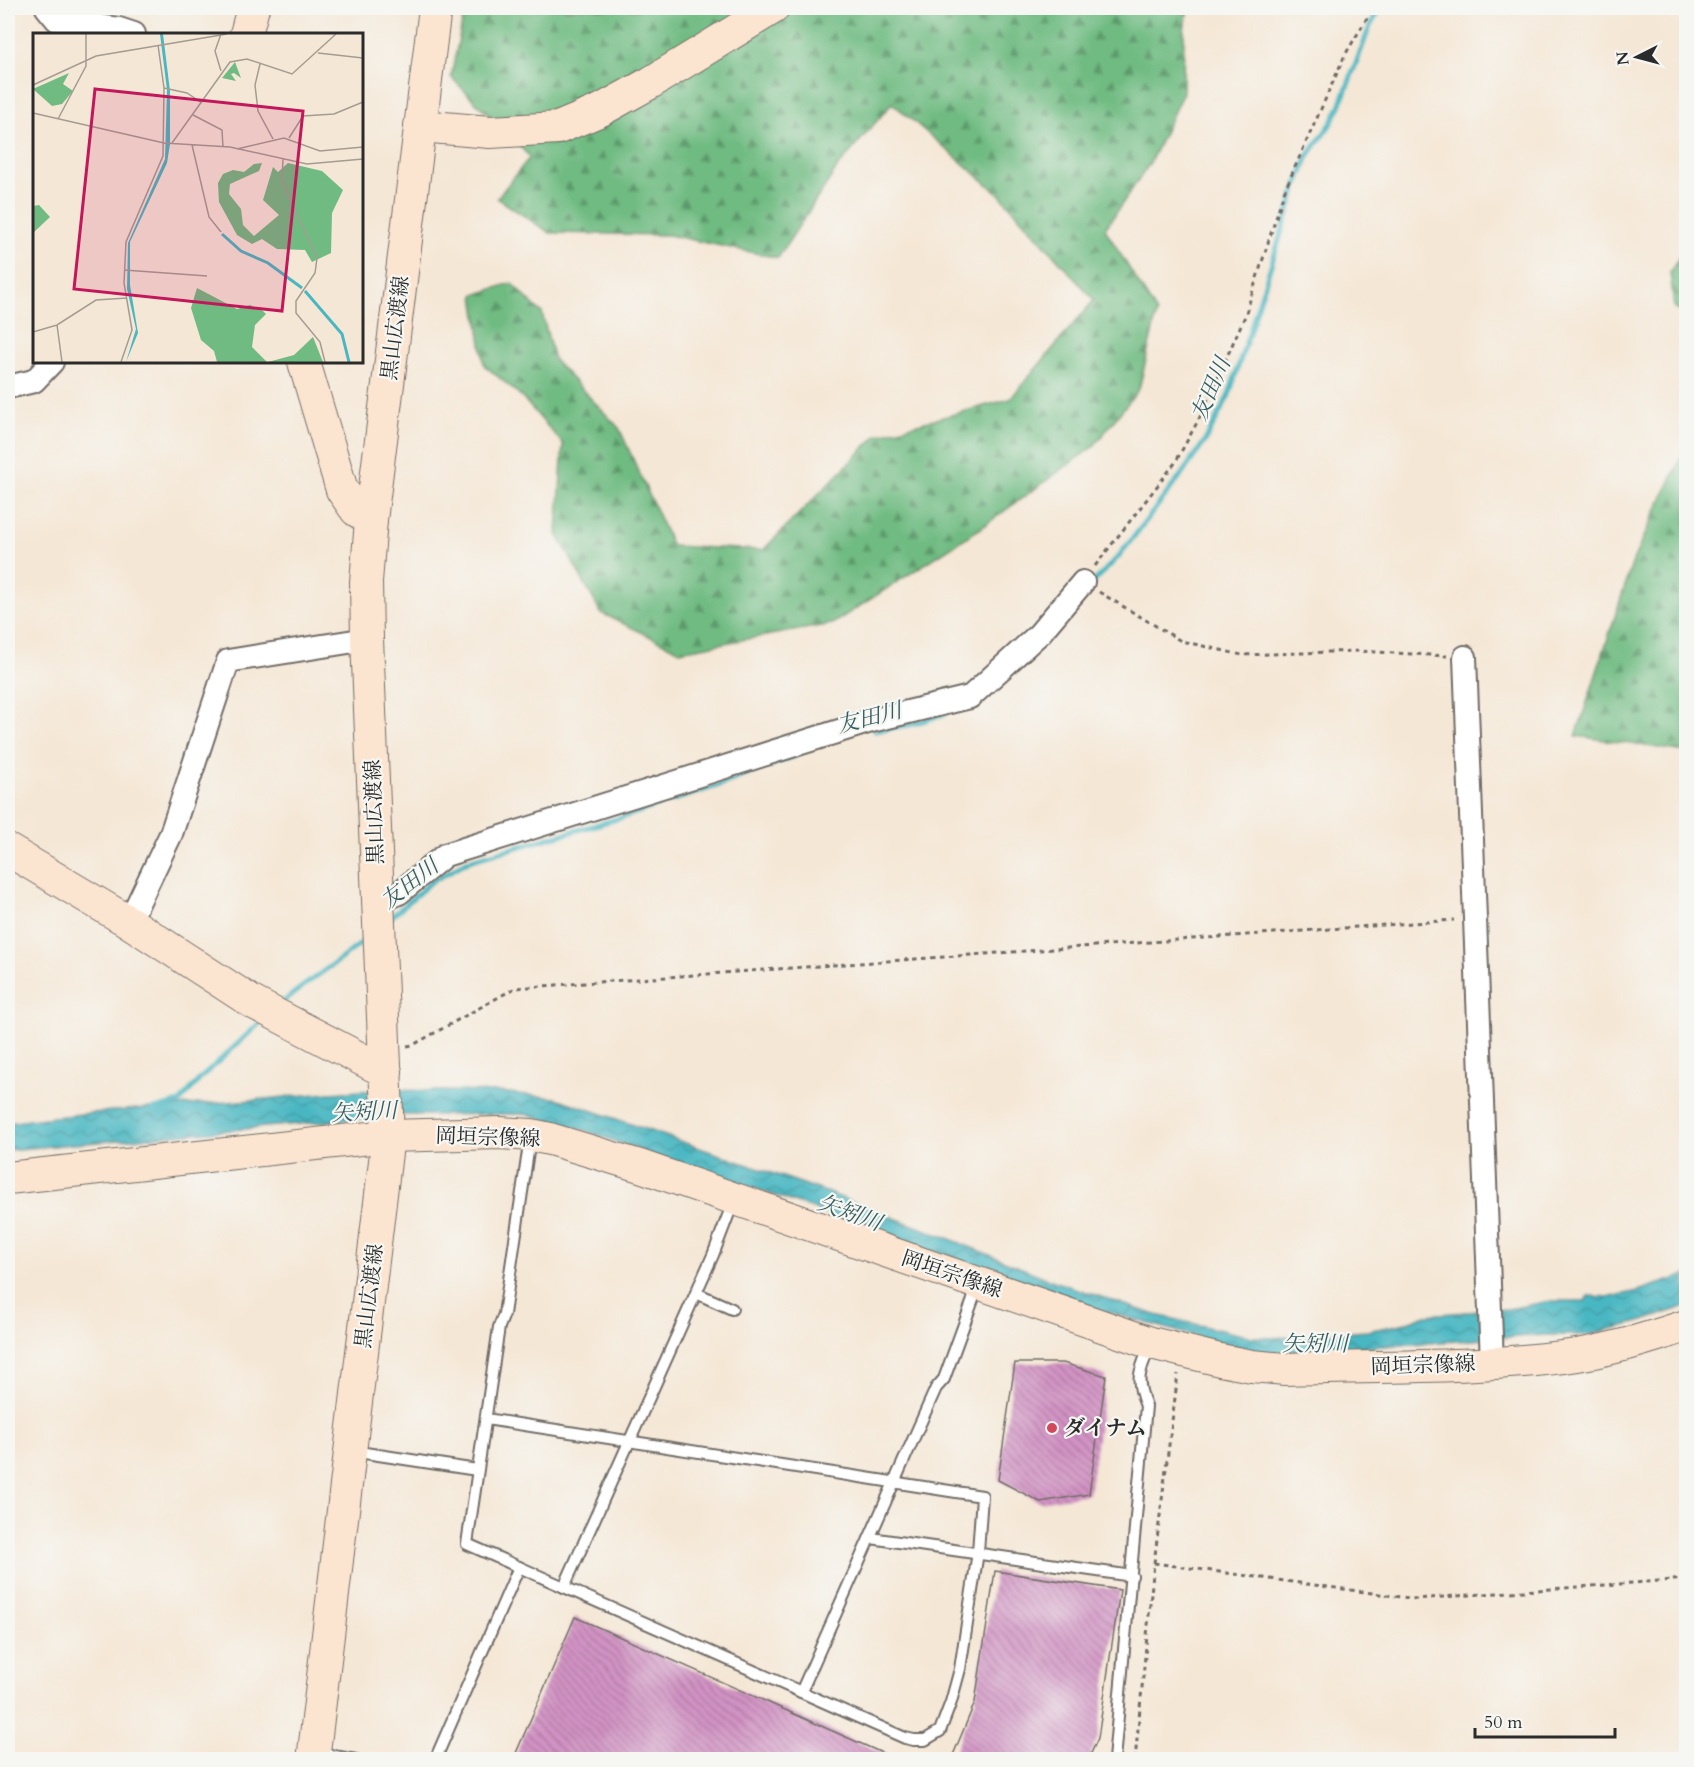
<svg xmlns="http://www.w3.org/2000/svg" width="1694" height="1767" font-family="Cardo,'Noto Serif JP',serif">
<defs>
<pattern id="forest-firs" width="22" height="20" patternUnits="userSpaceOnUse" patternTransform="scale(1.5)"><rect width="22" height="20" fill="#70bb82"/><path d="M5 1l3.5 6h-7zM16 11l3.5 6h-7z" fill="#5c986b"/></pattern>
<pattern id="water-waves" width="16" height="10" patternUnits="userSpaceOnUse" patternTransform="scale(1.5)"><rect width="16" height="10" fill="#49b7c2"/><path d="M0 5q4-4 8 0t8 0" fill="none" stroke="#3d959e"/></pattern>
<pattern id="building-back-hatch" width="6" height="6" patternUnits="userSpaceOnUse" patternTransform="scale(1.5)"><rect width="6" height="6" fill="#d293c4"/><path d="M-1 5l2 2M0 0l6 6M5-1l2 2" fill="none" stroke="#ab789f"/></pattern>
</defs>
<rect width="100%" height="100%" fill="#f6f6f2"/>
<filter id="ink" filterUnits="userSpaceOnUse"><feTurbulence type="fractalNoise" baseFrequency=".0167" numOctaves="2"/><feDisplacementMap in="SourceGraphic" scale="12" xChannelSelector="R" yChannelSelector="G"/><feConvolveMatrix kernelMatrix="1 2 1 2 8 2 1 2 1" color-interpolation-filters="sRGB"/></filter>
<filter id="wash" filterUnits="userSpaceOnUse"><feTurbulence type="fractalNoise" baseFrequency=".008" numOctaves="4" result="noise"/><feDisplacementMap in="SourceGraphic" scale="24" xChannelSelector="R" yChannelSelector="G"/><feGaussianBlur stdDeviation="1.35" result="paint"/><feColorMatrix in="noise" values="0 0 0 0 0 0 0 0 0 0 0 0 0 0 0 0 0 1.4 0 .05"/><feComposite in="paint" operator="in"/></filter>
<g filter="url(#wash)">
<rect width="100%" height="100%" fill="#f5e7d6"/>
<g fill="url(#forest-firs)" stroke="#4e7356" stroke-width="1.5">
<polygon points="465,8 1188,8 1184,30 1183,92 1150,163 1105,229 1157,313 1139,389 1094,446 981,528 832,624 680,651 601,613 557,534 563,444 520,395 484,365 474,295 511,283 542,313 554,360 619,428 672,546 763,550 877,435 1010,399 1094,300 1000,195 892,103 837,168 778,258 669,235 550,233 497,198 530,157 451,77"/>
<polygon points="1686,246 1686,315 1674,308 1670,272"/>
<polygon points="1686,447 1686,752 1576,736 1634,558"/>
</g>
<path fill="url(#water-waves)" stroke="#3a7176" stroke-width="1.5" d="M 392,1090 L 500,1092 L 556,1098 L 826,1192 L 955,1241 L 1056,1282 L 1156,1315 L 1251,1337 L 1273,1338 L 1367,1331 L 1402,1324 L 1426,1315 L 1508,1309 L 1552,1301 L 1585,1301 L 1588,1296 L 1612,1297 L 1638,1291 L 1686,1275 L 1686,1306 L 1643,1321 L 1589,1335 L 1544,1335 L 1283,1353 L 1260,1352 L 1238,1348 L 1100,1310 L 751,1187 L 658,1157 L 587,1131 L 526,1114 L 400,1115 L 8,1150 L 8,1123 C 85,1112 163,1107 241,1101 C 292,1097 341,1090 392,1090 Z"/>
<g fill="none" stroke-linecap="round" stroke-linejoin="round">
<g stroke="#49b7c2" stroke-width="5">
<polyline points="1090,586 1119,556 1182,474 1205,441 1229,395 1297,185 1308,156 1332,122 1340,106 1370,26 1381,8"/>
<polyline points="875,731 909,725 945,714"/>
<polyline points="390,918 431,882 468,861 624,817 720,785 795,756"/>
<path d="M 280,1005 C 307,980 339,963 367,938"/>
<polyline points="152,1110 180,1102 200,1079 264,1019"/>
</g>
</g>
<g id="blocks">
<g fill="url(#building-back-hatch)">
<polygon points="1015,1363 1063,1363 1106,1376 1089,1494 1040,1502 998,1480"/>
<polygon points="995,1571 1120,1590 1098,1738 1088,1760 951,1760 975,1702"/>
<polygon points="575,1617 898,1760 513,1760"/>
</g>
</g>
</g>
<g filter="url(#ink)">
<use href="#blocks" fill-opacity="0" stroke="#726d67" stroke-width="1.5"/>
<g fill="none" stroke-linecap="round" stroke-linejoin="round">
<g stroke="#726d67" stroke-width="14">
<g id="lane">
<polyline points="696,1293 732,1309"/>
<polyline points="486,1419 982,1496 978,1552 960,1669 951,1702 940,1731 925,1740 914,1740 905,1738 467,1544 499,1327 504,1314 530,1138"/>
<polyline points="352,1451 477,1470"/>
<polyline points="871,1538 1132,1576"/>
<polyline points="564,1587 713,1255 734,1200"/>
<polyline points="801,1692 936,1388 944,1379 978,1286"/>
<polyline points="318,1753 356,1760"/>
<polyline points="435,1760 519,1567"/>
<path d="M 1114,1760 L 1146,1406 C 1135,1379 1139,1372 1150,1346"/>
</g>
</g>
<g stroke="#726d67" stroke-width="26">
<g id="street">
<polyline points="47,8 57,20 119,29 134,34"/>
<polyline points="8,387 34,381 52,362"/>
<polyline points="1465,657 1492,1363"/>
<polyline points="378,902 399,893 445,855 871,721 970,697 1039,634 1083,582"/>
<polyline points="129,922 171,834 228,661 367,639"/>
</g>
</g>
<g stroke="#726d67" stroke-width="34">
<g id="secondary">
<polyline points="246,34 253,8"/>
<polyline points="420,126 490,132 558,128 601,110 650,83 773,8"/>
<polyline points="304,362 342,490 356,510 371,520"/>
<polyline points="8,850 129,922 252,1002 386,1072"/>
<path d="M 8,1178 L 388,1136 L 500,1133 L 531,1135 L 550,1139 L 640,1166 L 1151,1343 L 1220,1360 L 1252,1366 L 1285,1369 C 1377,1366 1472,1368 1563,1357 C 1605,1352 1646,1339 1686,1326"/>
<polyline points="313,1760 388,1136 367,639 366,582 371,520 435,8"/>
</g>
</g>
<g stroke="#726d67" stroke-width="3" stroke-dasharray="4.5 4.5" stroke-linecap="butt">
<polyline points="1095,566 1175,463 1200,417 1245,316 1284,192 1345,55 1373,8"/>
<polyline points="1099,592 1181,641 1242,655 1360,651 1447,656"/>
<polyline points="407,1046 413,1045 515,988 1454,920"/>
<polyline points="1154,1563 1416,1599 1686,1579"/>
<polyline points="1135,1760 1154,1563 1178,1374"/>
</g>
<use href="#lane" stroke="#fff" stroke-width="10"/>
<use href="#street" stroke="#fff" stroke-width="22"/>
<use href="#secondary" stroke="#fce5d0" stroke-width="32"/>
</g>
</g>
<circle fill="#d1495b" stroke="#f6f6f2" stroke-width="2" cx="1052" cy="1428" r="6"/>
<g text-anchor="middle" stroke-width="4.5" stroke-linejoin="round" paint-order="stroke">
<g font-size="21" fill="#2b2b2b" stroke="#f6f6f2">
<text transform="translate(395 328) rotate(-83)" y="7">黒山広渡線</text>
<text transform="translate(374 812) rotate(-92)" y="7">黒山広渡線</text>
<text transform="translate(488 1137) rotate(2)" y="7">岡垣宗像線</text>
<text transform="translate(952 1274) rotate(19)" y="7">岡垣宗像線</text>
<text transform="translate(369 1296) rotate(-83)" y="7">黒山広渡線</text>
<text transform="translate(1423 1365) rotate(-2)" y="7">岡垣宗像線</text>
</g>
<g font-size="21" font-weight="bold" fill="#2b2b2b" stroke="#f6f6f2" text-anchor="start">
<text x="1064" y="1435">ダイナム</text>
</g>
<g font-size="22" font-style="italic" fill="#365c60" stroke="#f6f6f2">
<text transform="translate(1210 389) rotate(-67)" y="8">友田川</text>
<text transform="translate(869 717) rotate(-14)" y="8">友田川</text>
<text transform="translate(409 883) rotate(-38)" y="8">友田川</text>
<text transform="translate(364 1111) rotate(-3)" y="8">矢矧川</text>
<text transform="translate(850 1212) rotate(20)" y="8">矢矧川</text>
<text x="1315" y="1351">矢矧川</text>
</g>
</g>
<g transform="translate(33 33)">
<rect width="330" height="330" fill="#f5e7d6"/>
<path d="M 202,29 L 208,45 L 201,40 L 198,41 L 203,48 L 189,45 ZM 36,40 L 30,51 L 40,58 L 29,71 L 19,73 L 0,56 ZM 229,130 L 226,138 L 197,151 L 196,161 L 208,176 L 210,192 L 221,203 L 246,182 L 230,167 L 240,134 L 245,139 L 255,130 L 289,138 L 310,157 L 299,180 L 298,220 L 279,229 L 272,217 L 244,216 L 229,206 L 219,211 L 204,202 L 186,169 L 185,150 L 190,141 L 200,137 L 211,139 L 221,131 ZM 6,172 L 17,184 L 0,200 L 0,173 ZM 164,255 L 204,276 L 217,272 L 230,278 L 233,281 L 222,292 L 219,314 L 234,329 L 184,329 L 181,318 L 168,307 L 158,275 ZM 280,304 L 290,329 L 235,329 L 261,322 Z" fill="#70bb82"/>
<path d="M 127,1 L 130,1 L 137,58 L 137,111 L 134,130 L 97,209 L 97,252 L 105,300 L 93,329 L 103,296 L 94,256 L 95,210 L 132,126 L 134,57 Z" fill="#49b7c2"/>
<path fill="none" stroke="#49b7c2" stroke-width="3" d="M 189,201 L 208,218 L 235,230 L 269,255M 272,258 L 309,301 L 316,329"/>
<path fill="none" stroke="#a49c92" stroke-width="1.5" d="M 188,1 L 182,18 L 188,38M 285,20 L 330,25M 227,31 L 222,52 L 225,78 L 240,106M 0,52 L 63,23 L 194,1M 131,55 L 154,60 L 169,70M 0,80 L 131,110 L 197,114 L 274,131 L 330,126M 160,82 L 189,97 L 190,114M 25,86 L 53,33 L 53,1M 256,105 L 270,83 L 301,81 L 330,69M 139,110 L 197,29 L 214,26 L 259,41 L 303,1M 159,112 L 176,184 L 188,199M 204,116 L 251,105 L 287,118 L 330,114M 250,126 L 249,148 L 284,225 L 282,240 L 263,268 L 263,280 L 287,309 L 292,329M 91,237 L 174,243M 24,292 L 29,329M 0,299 L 24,292 L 63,267 L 94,265M 88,329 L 99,297 L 91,250 L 93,209 L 130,123 L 131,55 L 125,12"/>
<path fill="#c2185b" fill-opacity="0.15" stroke="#c2185b" stroke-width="3" d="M 62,56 L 270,78 L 249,278 L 41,256 Z"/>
<rect width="330" height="330" fill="none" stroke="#2b2b2b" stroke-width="3"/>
</g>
<rect width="1694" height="1767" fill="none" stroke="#f6f6f2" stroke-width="30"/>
<g transform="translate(1637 57) rotate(264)" stroke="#f6f6f2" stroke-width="4.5" paint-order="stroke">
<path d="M0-4.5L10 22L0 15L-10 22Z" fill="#2b2b2b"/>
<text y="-9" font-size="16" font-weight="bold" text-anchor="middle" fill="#2b2b2b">N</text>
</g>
<path d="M1475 1728v9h140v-9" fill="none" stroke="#2b2b2b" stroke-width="3"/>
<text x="1484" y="1728" font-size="18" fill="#2b2b2b" stroke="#f6f6f2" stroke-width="4.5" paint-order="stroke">50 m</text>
</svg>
